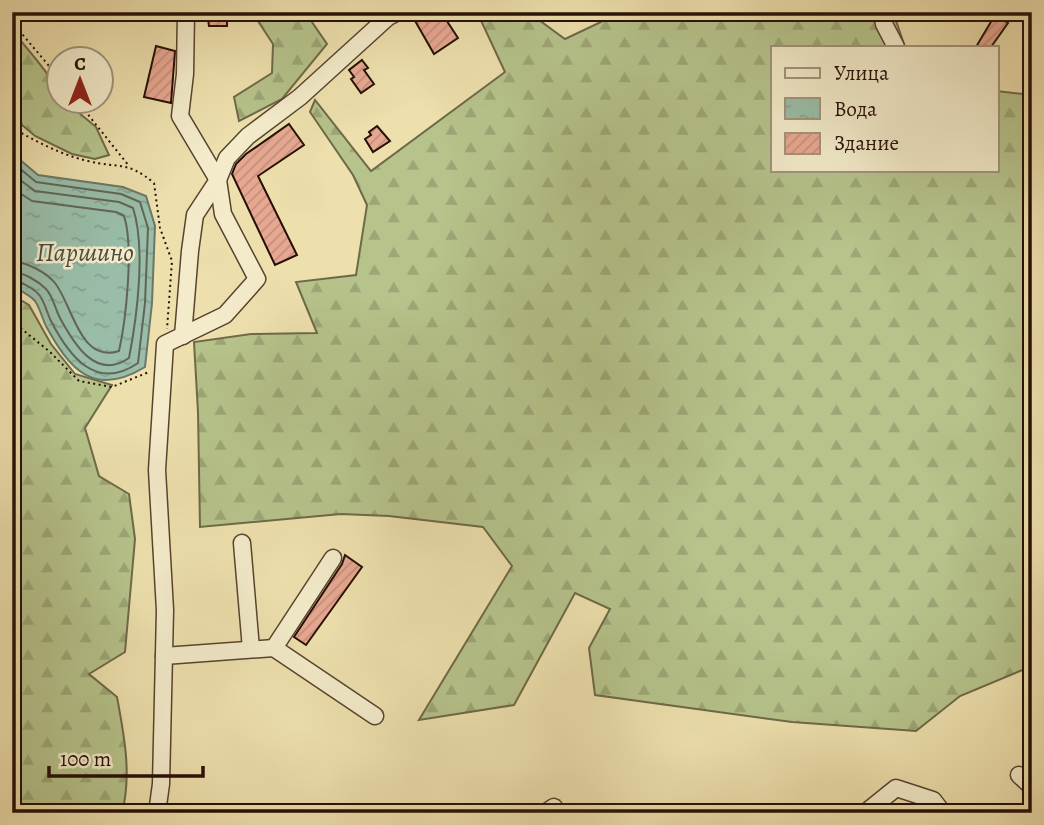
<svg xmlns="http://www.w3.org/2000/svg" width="1044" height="825" font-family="Alegreya,serif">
<defs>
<pattern id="forest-firs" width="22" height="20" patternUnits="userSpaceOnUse" patternTransform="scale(1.75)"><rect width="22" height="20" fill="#b6c38b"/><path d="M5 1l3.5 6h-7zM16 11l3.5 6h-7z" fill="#9ca676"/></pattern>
<pattern id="water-ripples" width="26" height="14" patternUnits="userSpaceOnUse" patternTransform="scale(1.75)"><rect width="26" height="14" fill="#99bda8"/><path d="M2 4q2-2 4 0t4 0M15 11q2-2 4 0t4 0" fill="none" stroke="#84a18f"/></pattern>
<pattern id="building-hatch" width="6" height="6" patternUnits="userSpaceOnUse" patternTransform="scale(1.75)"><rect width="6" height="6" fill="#e7a891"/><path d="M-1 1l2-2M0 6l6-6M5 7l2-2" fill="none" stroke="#c68f7c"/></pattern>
</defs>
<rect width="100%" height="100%" fill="#ede0ad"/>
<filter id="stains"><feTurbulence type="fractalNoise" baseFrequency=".00286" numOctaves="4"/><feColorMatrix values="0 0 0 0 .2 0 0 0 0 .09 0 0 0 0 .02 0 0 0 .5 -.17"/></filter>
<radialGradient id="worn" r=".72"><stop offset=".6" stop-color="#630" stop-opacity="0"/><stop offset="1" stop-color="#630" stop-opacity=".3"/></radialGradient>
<g fill="url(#forest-firs)" stroke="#6e6948" stroke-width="2">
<polygon points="252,12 305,12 327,44 282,99 239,121 234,97 272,73 273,44"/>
<polygon points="477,12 528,12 565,39 601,22 606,12 893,12 905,47 773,47 773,170 997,170 997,91 1032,95 1032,666 960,696 916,731 792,722 595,695 589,648 610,609 575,593 514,705 419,720 512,566 483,527 389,516 341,514 200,527 198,412 194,342 251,334 317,333 296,282 356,275 367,205 353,175 310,112 315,100 371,171 505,72"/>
<path d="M 12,35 L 18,37 C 29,52 60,84 60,102 L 66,102 L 96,127 L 109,155 L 95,159 L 72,154 L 35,136 L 22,125 L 16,106 L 12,105 Z"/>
<path d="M 12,295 L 29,305 L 51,344 L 75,374 L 112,385 L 85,428 L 99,476 L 129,494 L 135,539 L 125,652 L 89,674 L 117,697 C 124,735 132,774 122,813 L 12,813 Z"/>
</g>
<path fill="url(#water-ripples)" stroke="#6b7767" stroke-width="2" d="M 12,153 L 38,175 L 123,187 L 146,196 L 155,226 L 152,303 L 145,367 C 94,398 70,370 46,326 C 42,318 40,308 35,301 C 30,295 19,290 12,286 Z"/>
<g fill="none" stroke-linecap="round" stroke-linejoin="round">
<g stroke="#606657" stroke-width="2">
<path d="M 12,162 L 36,182 L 121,194 L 140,202 L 148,228 L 145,303 L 138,363 C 96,392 69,356 51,321 C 47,313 45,303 40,296 C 35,289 20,281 12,280"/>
<path d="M 12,174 L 35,191 L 119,202 L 133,208 C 146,248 137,317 129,358 C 96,381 74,344 60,318 C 55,309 53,296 46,289 C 38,281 23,272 12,272"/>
<path d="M 12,188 L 32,201 L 116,212 L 124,216 C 134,246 126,320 119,351 C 80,364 73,306 55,283 C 46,272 26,262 12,261"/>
</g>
</g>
<g fill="url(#building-hatch)" stroke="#260f06" stroke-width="2">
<polygon points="207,12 227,12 227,26 209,26"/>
<polygon points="410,12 425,12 427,16 434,12 441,12 458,38 434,54"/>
<polygon points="995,15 1008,23 991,47 976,47"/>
<polygon points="156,46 175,51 171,103 144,97"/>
<polygon points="362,60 368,68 364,70 374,84 361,93 351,79 354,77 349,70"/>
<polygon points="289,124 304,145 258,176 297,255 275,265 232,174 236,164 246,154"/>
<polygon points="377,126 390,141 373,152 365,139 371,135 369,132"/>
<polygon points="345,555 362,567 306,645 294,637 342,564"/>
</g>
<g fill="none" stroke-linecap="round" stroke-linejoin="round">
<g stroke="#584330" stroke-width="19">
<g id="minor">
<polyline points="882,12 884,24 896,47"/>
<polyline points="183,336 190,251 195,215 218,180 227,158 248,136 300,97 388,17 398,12"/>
<polyline points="242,543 251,649"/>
<polyline points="274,648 333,558"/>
<polyline points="164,656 274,648 375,716"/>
<polyline points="1019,775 1032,787"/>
<polyline points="157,813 161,784 165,610 157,470 165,344 225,315 257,279 223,214 218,180 180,116 185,74 186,12"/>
<polyline points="545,813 554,807"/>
<polyline points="865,813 896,788 933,800 943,813"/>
</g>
</g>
<g stroke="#260f06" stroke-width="2" stroke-dasharray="2 3.5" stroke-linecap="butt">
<polyline points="12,22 60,79"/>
<polyline points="78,102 129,166"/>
<path d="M 12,128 C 36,141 61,155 88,161 C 120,169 126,160 154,183 L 160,228 L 172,261 L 167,329"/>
<polyline points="12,321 50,352 79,381 112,387 149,372"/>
</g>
<use href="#minor" stroke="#f3ebca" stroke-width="16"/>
</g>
<g text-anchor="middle" stroke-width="5" stroke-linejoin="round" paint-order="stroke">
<g font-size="26" font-style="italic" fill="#4e4c3f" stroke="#f3ebca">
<text x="85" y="261">Паршино</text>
</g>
</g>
<rect width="1044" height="825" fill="none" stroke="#ede0ad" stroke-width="42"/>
<rect x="14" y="14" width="1016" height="797" fill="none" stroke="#260f06" stroke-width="3.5"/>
<rect x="21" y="21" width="1002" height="783" fill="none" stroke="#260f06" stroke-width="2"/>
<rect x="771" y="46" width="228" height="126" fill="#f3ebca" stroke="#a1937c" stroke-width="2"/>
<rect x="785" y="68" width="35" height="10" fill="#f3ebca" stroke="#a1937c" stroke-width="2"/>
<text x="834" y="80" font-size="21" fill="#260f06">Улица</text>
<rect x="785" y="98" width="35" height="21" fill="url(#water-ripples)" stroke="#a1937c" stroke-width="2"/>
<text x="834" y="116" font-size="21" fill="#260f06">Вода</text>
<rect x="785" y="133" width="35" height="21" fill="url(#building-hatch)" stroke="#a1937c" stroke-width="2"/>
<text x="834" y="150" font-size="21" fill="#260f06">Здание</text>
<g transform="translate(80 80)"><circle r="33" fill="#f3ebca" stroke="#a1937c" stroke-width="2"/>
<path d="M0-5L12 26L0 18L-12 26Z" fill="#8f2418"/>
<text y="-10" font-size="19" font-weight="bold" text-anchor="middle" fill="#260f06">С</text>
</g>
<path d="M49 766v10h154v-10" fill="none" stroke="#260f06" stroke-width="3.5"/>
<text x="60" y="766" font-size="21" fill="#260f06" stroke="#f3ebca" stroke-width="5" paint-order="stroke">100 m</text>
<rect width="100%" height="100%" filter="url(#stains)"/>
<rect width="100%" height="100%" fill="url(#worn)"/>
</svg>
